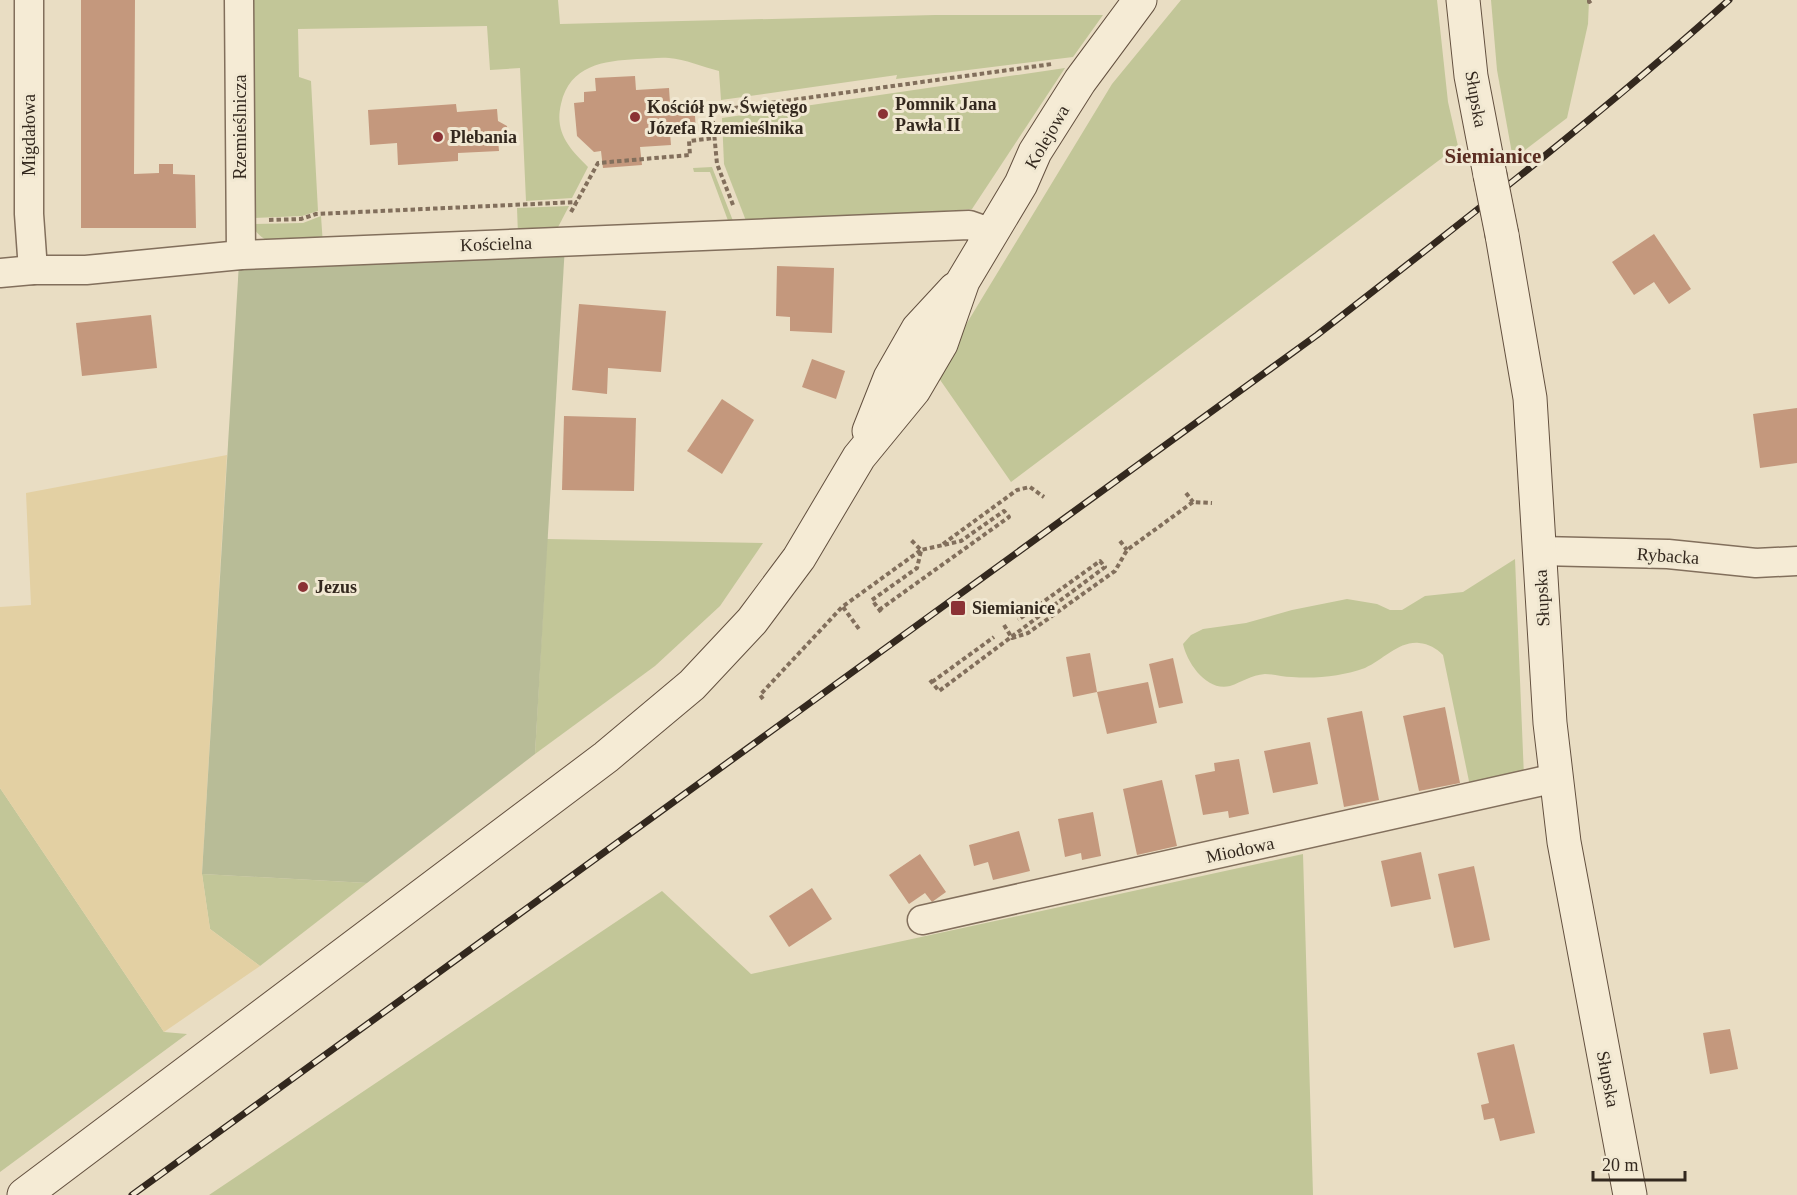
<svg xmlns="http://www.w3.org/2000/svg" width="1797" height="1195" font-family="Georgia,serif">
<rect width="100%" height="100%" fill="#e9ddc3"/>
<g fill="#c2c698">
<path d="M 248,0 L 558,0 L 560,24 L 935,15 L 1103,15 L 1073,57 L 896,79 L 897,75 L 721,100 L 719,71 C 703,67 685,59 669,58 C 659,57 647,59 637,59 C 603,61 570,65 561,104 C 554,133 570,149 588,167 L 572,198 L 526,201 L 520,68 L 490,70 L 487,26 L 298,29 L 299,77 L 311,81 L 318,211 L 302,216 L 251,218 Z"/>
<polygon points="1181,0 1437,0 1448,102 1458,146 1011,482 936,374 1112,84"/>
<polygon points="1491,0 1589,0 1588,24 1567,118 1513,159 1497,70"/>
<polygon points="1065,68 972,209 748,226 724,164 722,118"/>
<polygon points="712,167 735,226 730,226 710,172 694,172 693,168"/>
<polygon points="569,206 555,233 518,235 517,208"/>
<path d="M 321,216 L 323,245 C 299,244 262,251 252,224 L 303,223 Z"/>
<polygon points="547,539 763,543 720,606 655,666 535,754"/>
<path d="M 1515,559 L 1524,777 L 1471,791 L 1443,655 C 1436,648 1429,644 1419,643 C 1399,641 1383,660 1365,668 C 1343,676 1316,679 1292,677 C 1283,677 1274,674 1265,674 C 1251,675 1242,682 1230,686 C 1207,692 1187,663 1183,644 L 1191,635 L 1203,629 L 1246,623 L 1292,610 L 1347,599 L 1377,604 L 1390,610 L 1402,610 L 1425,596 L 1463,592 Z"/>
<polygon points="0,788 164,1032 187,1034 0,1172"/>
<polygon points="1303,854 1313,1195 209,1195 662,891 751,974"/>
<polygon points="202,874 367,883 260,966 210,929"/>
</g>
<polygon fill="#e3d0a3" points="227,455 202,874 210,929 260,966 164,1032 0,788 0,607 31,605 26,493"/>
<polygon fill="#b8bc97" points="565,245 535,754 367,883 202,874 239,263"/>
<g fill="#c4987d">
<polygon points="81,0 135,0 134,174 159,173 159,164 173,164 173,174 195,175 196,228 81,228"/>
<polygon points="635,76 636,90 669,88 670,103 694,101 696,131 670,133 671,145 640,147 642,165 603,168 601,151 594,152 577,136 574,103 584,102 584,92 596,91 595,78"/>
<polygon points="456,104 457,112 497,109 498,121 507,126 508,134 503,140 498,140 499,151 458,153 458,161 398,165 397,143 370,145 368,110"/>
<polygon points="1654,234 1691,289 1669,304 1654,282 1634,295 1612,262"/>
<polygon points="777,266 834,268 832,333 790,331 790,317 776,316"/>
<polygon points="579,304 666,311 661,372 608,368 607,394 572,390"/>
<polygon points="151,315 157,368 82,376 76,323"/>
<polygon points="812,359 845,371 836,399 802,387"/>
<polygon points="722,399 754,420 722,474 687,451"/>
<polygon points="1797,408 1797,463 1760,468 1753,414"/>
<polygon points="564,416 636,418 634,491 562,490"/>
<polygon points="1090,653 1097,692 1073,697 1066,657"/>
<polygon points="1173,658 1183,703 1159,708 1149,664"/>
<polygon points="1148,682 1157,723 1107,734 1097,692"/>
<polygon points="1445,707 1460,783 1419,791 1403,716"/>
<polygon points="1362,711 1379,800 1344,807 1327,718"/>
<polygon points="1310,742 1318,784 1273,793 1264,751"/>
<polygon points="1239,759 1249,814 1229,818 1228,811 1203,815 1195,775 1215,771 1214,763"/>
<polygon points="1162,780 1177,846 1137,855 1123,789"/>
<polygon points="1093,812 1101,856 1082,860 1081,853 1065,857 1058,819"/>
<polygon points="1019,831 1030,871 993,880 988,862 974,866 969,845"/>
<polygon points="1421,852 1431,899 1391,907 1381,861"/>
<polygon points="920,854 946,892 932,902 925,893 909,904 889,875"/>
<polygon points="1474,866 1490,940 1454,948 1438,874"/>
<polygon points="812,888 832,919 789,947 769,916"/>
<polygon points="1730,1029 1738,1069 1710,1074 1703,1033"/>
<polygon points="1514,1044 1535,1133 1500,1141 1494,1118 1484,1120 1481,1105 1489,1103 1477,1053"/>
</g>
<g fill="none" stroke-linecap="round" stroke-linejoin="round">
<g stroke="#826f5c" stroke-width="31">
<g id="street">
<polyline points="29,0 29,214 33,270"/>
<polyline points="239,0 241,255"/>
<polyline points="0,273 33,270 86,270 241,255 969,225 992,233"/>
<polyline points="1540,551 1668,554 1756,563 1797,561"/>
<polyline points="922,920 1556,778"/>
</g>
</g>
<g stroke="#63503f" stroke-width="35">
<g id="secondary">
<polyline points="1463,0 1471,76 1490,175"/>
<polyline points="1502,235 1530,398 1550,723 1564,842 1630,1195"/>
<polyline points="869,431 890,378 918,329 955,289"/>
<polyline points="24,1195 606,757 692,685 752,621 799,558 859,457 914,390 941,344 963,281 1021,184 1035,152 1080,81 1140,0"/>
</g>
</g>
<g stroke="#826f5c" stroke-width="4" stroke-dasharray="4.5 3" stroke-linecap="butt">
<polyline points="1589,0 1589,2 1592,0"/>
<polyline points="733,205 717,164 712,111 1052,64"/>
<polyline points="571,212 598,163 690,155 689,141 714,138"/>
<polyline points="269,220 301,219 316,214 577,202"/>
<polyline points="1186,493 1193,502"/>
<polyline points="1120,541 1127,550"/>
<polyline points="943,544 1017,490 1030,487 1044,497"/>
<polyline points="843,607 859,629"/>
<polyline points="879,610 1009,517 1004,511 961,541 921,550 910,539"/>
<polyline points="881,612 872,600 917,568 921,551"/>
<polyline points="1004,625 1012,638 1028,633 1115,571 1127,550 1193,502 1212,503"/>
<polyline points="930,680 939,691 1105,567 1100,561 1018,620"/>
<polyline points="932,682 994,637"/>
<polyline points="763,699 760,695 842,607 921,550"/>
</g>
<use href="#street" stroke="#f5ebd5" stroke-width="28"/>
<use href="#secondary" stroke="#f5ebd5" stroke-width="33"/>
<g stroke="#33281e" stroke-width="7">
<path id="rail" d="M 132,1195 L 1317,335 C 1457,226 1597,118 1729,0"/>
</g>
<use href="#rail" stroke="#f1e8d2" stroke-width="4.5" stroke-dasharray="14" stroke-linecap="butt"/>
<g stroke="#63503f" stroke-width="35" stroke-linecap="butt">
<polyline id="secondary-bridge" points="1490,175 1502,235"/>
</g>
<use href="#secondary-bridge" stroke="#f5ebd5" stroke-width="33"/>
</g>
<g fill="#8b3235" stroke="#f1e8d2" stroke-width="2">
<circle cx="883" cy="114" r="6"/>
<circle cx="635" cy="117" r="6"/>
<circle cx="438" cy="137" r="6"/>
<circle cx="303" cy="587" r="6"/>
<rect x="950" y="600" width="16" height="16" rx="3"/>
</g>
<g text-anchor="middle" stroke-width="6" stroke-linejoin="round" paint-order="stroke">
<g font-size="18" fill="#33281e" stroke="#f1e8d2">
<text transform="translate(1476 99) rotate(80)" y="6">Słupska</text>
<text transform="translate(240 127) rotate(-90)" y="6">Rzemieślnicza</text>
<text transform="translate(29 135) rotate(-90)" y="6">Migdałowa</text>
<text transform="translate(1047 137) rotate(-60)" y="6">Kolejowa</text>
<text transform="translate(496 244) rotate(-2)" y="6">Kościelna</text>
<text transform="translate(1668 556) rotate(4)" y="6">Rybacka</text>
<text transform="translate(1542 598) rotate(-93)" y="6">Słupska</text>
<text transform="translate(1240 850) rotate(-12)" y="6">Miodowa</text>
<text transform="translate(1608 1079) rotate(79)" y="6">Słupska</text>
</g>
<g font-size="18" font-weight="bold" fill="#33281e" stroke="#f1e8d2" text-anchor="start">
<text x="895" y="110">Pomnik Jana<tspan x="895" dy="21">Pawła II</tspan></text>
<text x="647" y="113">Kościół pw. Świętego<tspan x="647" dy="21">Józefa Rzemieślnika</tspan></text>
<text x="450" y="143">Plebania</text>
<text x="315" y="593">Jezus</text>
<text x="972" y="614">Siemianice</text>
</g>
<g font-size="21" font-weight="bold" fill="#5b2d22" stroke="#f1e8d2">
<text x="1493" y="163">Siemianice</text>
</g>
</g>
<path d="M1593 1171v9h92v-9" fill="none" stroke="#33281e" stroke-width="3"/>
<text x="1602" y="1171" font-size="18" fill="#33281e" stroke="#f1e8d2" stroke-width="4.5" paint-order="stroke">20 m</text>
</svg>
